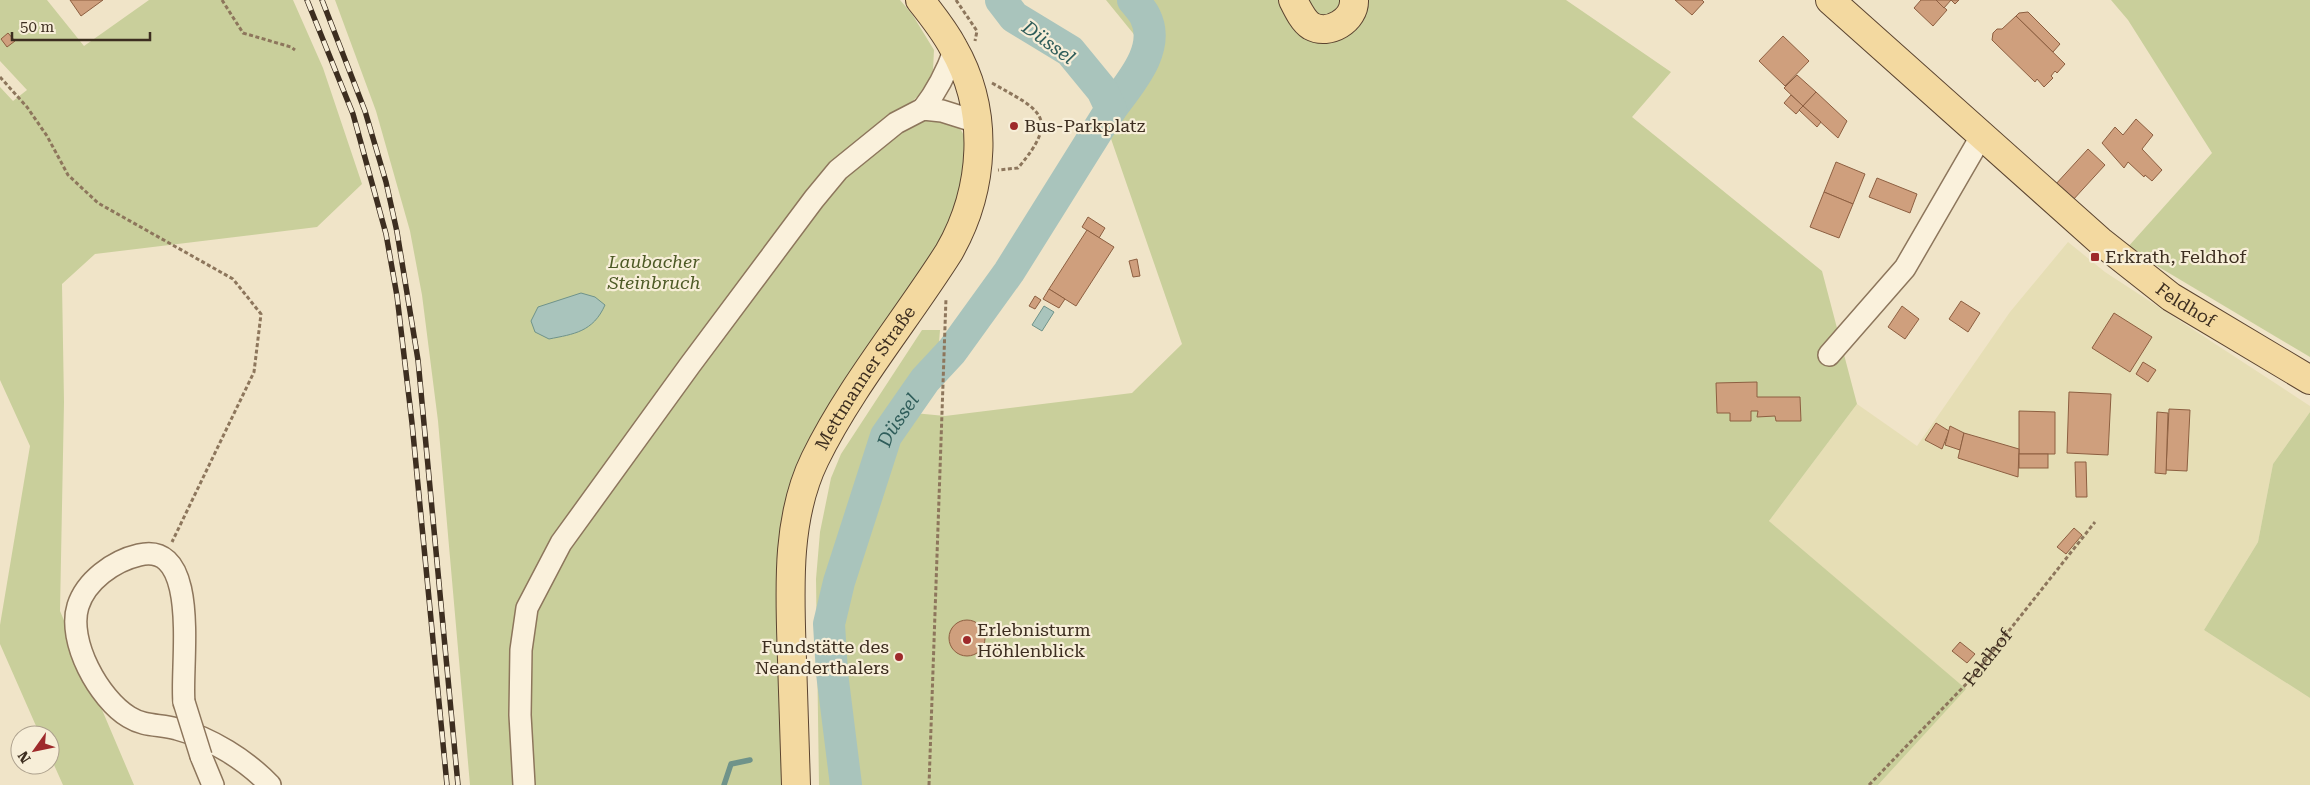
<svg xmlns="http://www.w3.org/2000/svg" width="2310" height="785" font-family="'Roboto Serif',serif">
<rect width="100%" height="100%" fill="#f0e4c8"/>
<polygon fill="#e6deb5" points="2068,242 2105,272 2310,406 2310,412 2273,464 2258,542 2204,630 2310,698 2310,785 1878,785 1965,689 1769,521 1857,404 1917,446 2010,312"/>
<g fill="#c9cf9b">
<polygon points="0,0 47,0 84,46 149,0 293,0 323,68 362,184 317,227 95,254 62,284 64,402 60,611 134,785 63,785 50,756 50,735 40,735 0,644 0,625 30,446 0,380 0,87 13,101 27,90 0,61"/>
<path d="M 335,0 L 900,0 L 912,14 L 934,50 L 933,70 L 924,91 L 902,110 C 919,114 942,116 957,126 C 980,143 953,215 944,236 L 807,461 L 785,785 L 470,785 L 438,421 L 422,295 L 410,231 L 376,111 Z"/>
<polygon points="1106,0 1566,0 1671,72 1632,117 1822,271 1857,404 1769,521 1966,689 1878,785 819,785 816,579 820,532 831,478 841,454 922,330 940,330 936,381 914,413 945,416 1132,393 1182,344 1109,133 1150,54"/>
<polygon points="2111,0 2310,0 2310,357 2127,248 2212,153 2128,20"/>
<polygon points="2310,412 2310,698 2204,630 2258,542 2273,464"/>
</g>
<g fill="#a9c4bc" stroke="#6f938a">
<path d="M 581,293 L 595,297 L 605,305 C 593,332 574,334 549,339 L 535,332 L 531,321 L 538,307 Z"/>
<polygon points="1044,306 1054,312 1042,331 1032,325"/>
</g>
<g fill="none" stroke-linecap="round" stroke-linejoin="round">
<polyline stroke="#6f938a" stroke-width="5.5" points="724,785 731,764 750,760"/>
<g stroke="#a9c4bc" stroke-width="32">
<path d="M 1111,109 C 1129,84 1162,49 1145,16 C 1142,10 1137,5 1133,0"/>
<path id="s1" d="M 846,785 L 832,673 L 829,624 L 839,582 L 886,436 L 925,380 L 952,351 L 1009,272 L 1111,109 L 1102,90 L 1070,51 L 1014,17 L 1001,0"/>
</g>
</g>
<g fill="#cf9f7d" stroke="#8d5f41">
<polygon points="70,0 103,0 81,16"/>
<polygon points="1675,0 1702,0 1704,2 1692,15"/>
<polygon points="1921,0 1936,0 1947,10 1933,26 1914,8"/>
<polygon points="1936,0 1959,0 1955,4 1951,0 1944,8"/>
<polygon points="2028,12 2060,44 2053,52 2016,16 2019,13"/>
<polygon points="2016,16 2065,64 2057,73 2055,71 2051,76 2053,78 2044,87 2037,79 2035,82 1992,40 1993,33 1997,29 2002,29"/>
<polygon points="8,33 15,41 7,47 1,39"/>
<polygon points="1783,36 1809,61 1785,86 1759,61"/>
<polygon points="1797,75 1816,92 1803,106 1784,88"/>
<polygon points="1816,92 1847,121 1838,138 1803,106"/>
<polygon points="1791,95 1803,106 1796,114 1784,103"/>
<polygon points="1803,106 1821,122 1817,127 1799,110"/>
<polygon points="2136,119 2153,135 2142,149 2162,170 2152,181 2145,175 2144,177 2128,162 2124,168 2102,143 2115,127 2123,135"/>
<polygon points="2088,149 2105,165 2072,201 2055,185"/>
<polygon points="1836,162 1865,174 1853,204 1824,192"/>
<polygon points="1877,178 1917,194 1910,213 1869,197"/>
<polygon points="1824,192 1853,204 1839,238 1810,227"/>
<polygon points="1088,217 1105,228 1099,238 1082,227"/>
<polygon points="1087,230 1114,247 1076,306 1049,289"/>
<polygon points="1137,259 1140,276 1133,277 1129,261"/>
<polygon points="1049,289 1065,299 1059,308 1043,299"/>
<polygon points="1035,296 1041,300 1035,309 1029,306"/>
<polygon points="1961,301 1980,313 1968,332 1949,319"/>
<polygon points="1902,306 1919,319 1905,339 1888,327"/>
<polygon points="2114,313 2152,337 2130,372 2092,348"/>
<polygon points="2143,362 2156,370 2148,382 2136,374"/>
<polygon points="1757,382 1757,397 1800,397 1801,421 1776,421 1775,416 1757,417 1758,411 1751,411 1751,421 1730,421 1730,413 1717,413 1716,383"/>
<polygon points="2069,392 2111,394 2108,455 2067,453"/>
<polygon points="2169,409 2190,410 2187,471 2166,470"/>
<polygon points="2019,411 2055,412 2055,454 2019,454"/>
<polygon points="2157,412 2168,413 2166,474 2155,473"/>
<polygon points="1936,423 1949,431 1942,449 1925,440"/>
<polygon points="1950,426 1964,433 1960,450 1945,445"/>
<polygon points="1964,433 2019,449 2018,477 1958,458"/>
<rect x="2019" y="454" width="29" height="14"/>
<polygon points="2075,462 2086,462 2087,497 2076,497"/>
<polygon points="2074,528 2082,535 2066,554 2057,547"/>
<circle cx="967" cy="638" r="18"/>
<polygon points="1960,642 1975,654 1967,663 1952,651"/>
</g>
<g fill="none" stroke-linecap="round" stroke-linejoin="round">
<g stroke="#8d765c" stroke-width="24">
<g id="minor">
<path d="M 923,109 C 937,91 947,71 955,49"/>
<polyline points="1829,355 1905,268 1982,135"/>
<path d="M 184,702 C 180,668 202,540 139,555 C 113,561 86,581 78,606 C 67,641 99,699 129,717 C 145,727 160,724 177,729 C 211,738 246,760 270,785"/>
<polyline points="201,756 213,785"/>
<polyline points="524,785 520,715 521,650 527,608 561,543 690,365 814,199 838,170 896,123 923,109 942,111 977,122"/>
</g>
</g>
<g stroke="#5b4430" stroke-width="30">
<g id="major">
<path d="M 1293,0 C 1297,8 1303,21 1311,26 C 1329,36 1355,20 1354,0"/>
<path id="s3" d="M 1830,0 L 2100,241 L 2171,297 L 2310,380"/>
<path id="s4" d="M 796,785 C 795,743 793,702 792,660 C 790,594 785,520 815,459 C 850,387 906,320 949,252 C 985,189 990,111 953,47 C 944,30 932,15 920,0"/>
</g>
</g>
<g stroke="#8d765c" stroke-width="3" stroke-dasharray="4 2.5" stroke-linecap="butt">
<polyline points="222,0 243,33 291,47 295,50"/>
<polyline points="956,0 977,31 975,41"/>
<polyline points="0,77 27,107 47,136 68,175 98,203 233,279 261,314 254,372 172,542"/>
<path d="M 992,83 C 1039,110 1062,116 1018,168 L 998,170"/>
<polyline points="929,785 946,298"/>
<path id="s2" d="M 1869,785 L 1970,680 L 2095,522"/>
</g>
<use href="#minor" stroke="#faf1dc" stroke-width="21"/>
<use href="#major" stroke="#f3d9a0" stroke-width="28"/>
<g stroke="#3d2e20" stroke-width="5.5">
<g id="rail">
<polyline points="307,0 353,114 386,234 397,296 412,423 447,785"/>
<polyline points="322,0 365,111 386,182 397,232 418,360 458,785"/>
</g>
</g>
<use href="#rail" stroke="#f7eed8" stroke-width="4" stroke-dasharray="11" stroke-linecap="butt"/>
<g stroke="#8d765c" stroke-width="24" stroke-linecap="butt">
<polyline id="minor-bridge" points="184,702 201,756"/>
</g>
<use href="#minor-bridge" stroke="#faf1dc" stroke-width="21"/>
</g>
<g fill="#9e2a2b" stroke="#f7eed8" stroke-width="2">
<circle cx="1014" cy="126" r="5"/>
<rect x="2090" y="252" width="10" height="10" rx="2.5"/>
<circle cx="967" cy="640" r="5"/>
<circle cx="899" cy="657" r="5"/>
</g>
<g text-anchor="middle" stroke-width="4.5" stroke-linejoin="round" paint-order="stroke">
<g font-size="18" fill="#3d2e20" stroke="#f7eed8" text-anchor="start">
<text x="1024" y="132">Bus-Parkplatz</text>
<text x="2105" y="263">Erkrath, Feldhof</text>
<text x="977" y="636">Erlebnisturm<tspan x="977" dy="21">Höhlenblick</tspan></text>
<text x="889" y="653" text-anchor="end">Fundstätte des<tspan x="889" dy="21">Neanderthalers</tspan></text>
</g>
<g font-size="18" font-style="italic" fill="#4d5a26" stroke="#f7eed8">
<text x="654" y="268">Laubacher<tspan x="654" dy="21">Steinbruch</tspan></text>
</g>
<g font-size="18" fill="#3d2e20" stroke="#f7eed8">
<text dy="6" stroke="none"><textPath href="#s3" startOffset="469">Feldhof</textPath></text>
<text dy="6" stroke="none"><textPath href="#s4" startOffset="425">Mettmanner Straße</textPath></text>
<text dy="6" stroke="none"><textPath href="#s2" startOffset="174">Feldhof</textPath></text>
</g>
<g font-size="19" font-style="italic" fill="#2f5d5a" stroke="#f7eed8">
<text transform="translate(1049 42) rotate(36)" y="7">Düssel</text>
<text dy="7" stroke="none"><textPath href="#s1" startOffset="378">Düssel</textPath></text>
</g>
</g>
<g transform="translate(35 750) rotate(237)"><circle r="24" fill="#f7eed8" stroke="#ada18e"/>
<path d="M0-4L9 19L0 12L-9 19Z" fill="#9e2a2b"/>
<text y="-8" font-size="14" font-weight="bold" text-anchor="middle" fill="#3d2e20">N</text>
</g>
<path d="M12 32v8h138v-8" fill="none" stroke="#3d2e20" stroke-width="2.5"/>
<text x="20" y="32" font-size="15" fill="#3d2e20" stroke="#f7eed8" stroke-width="4" paint-order="stroke">50 m</text>
</svg>
